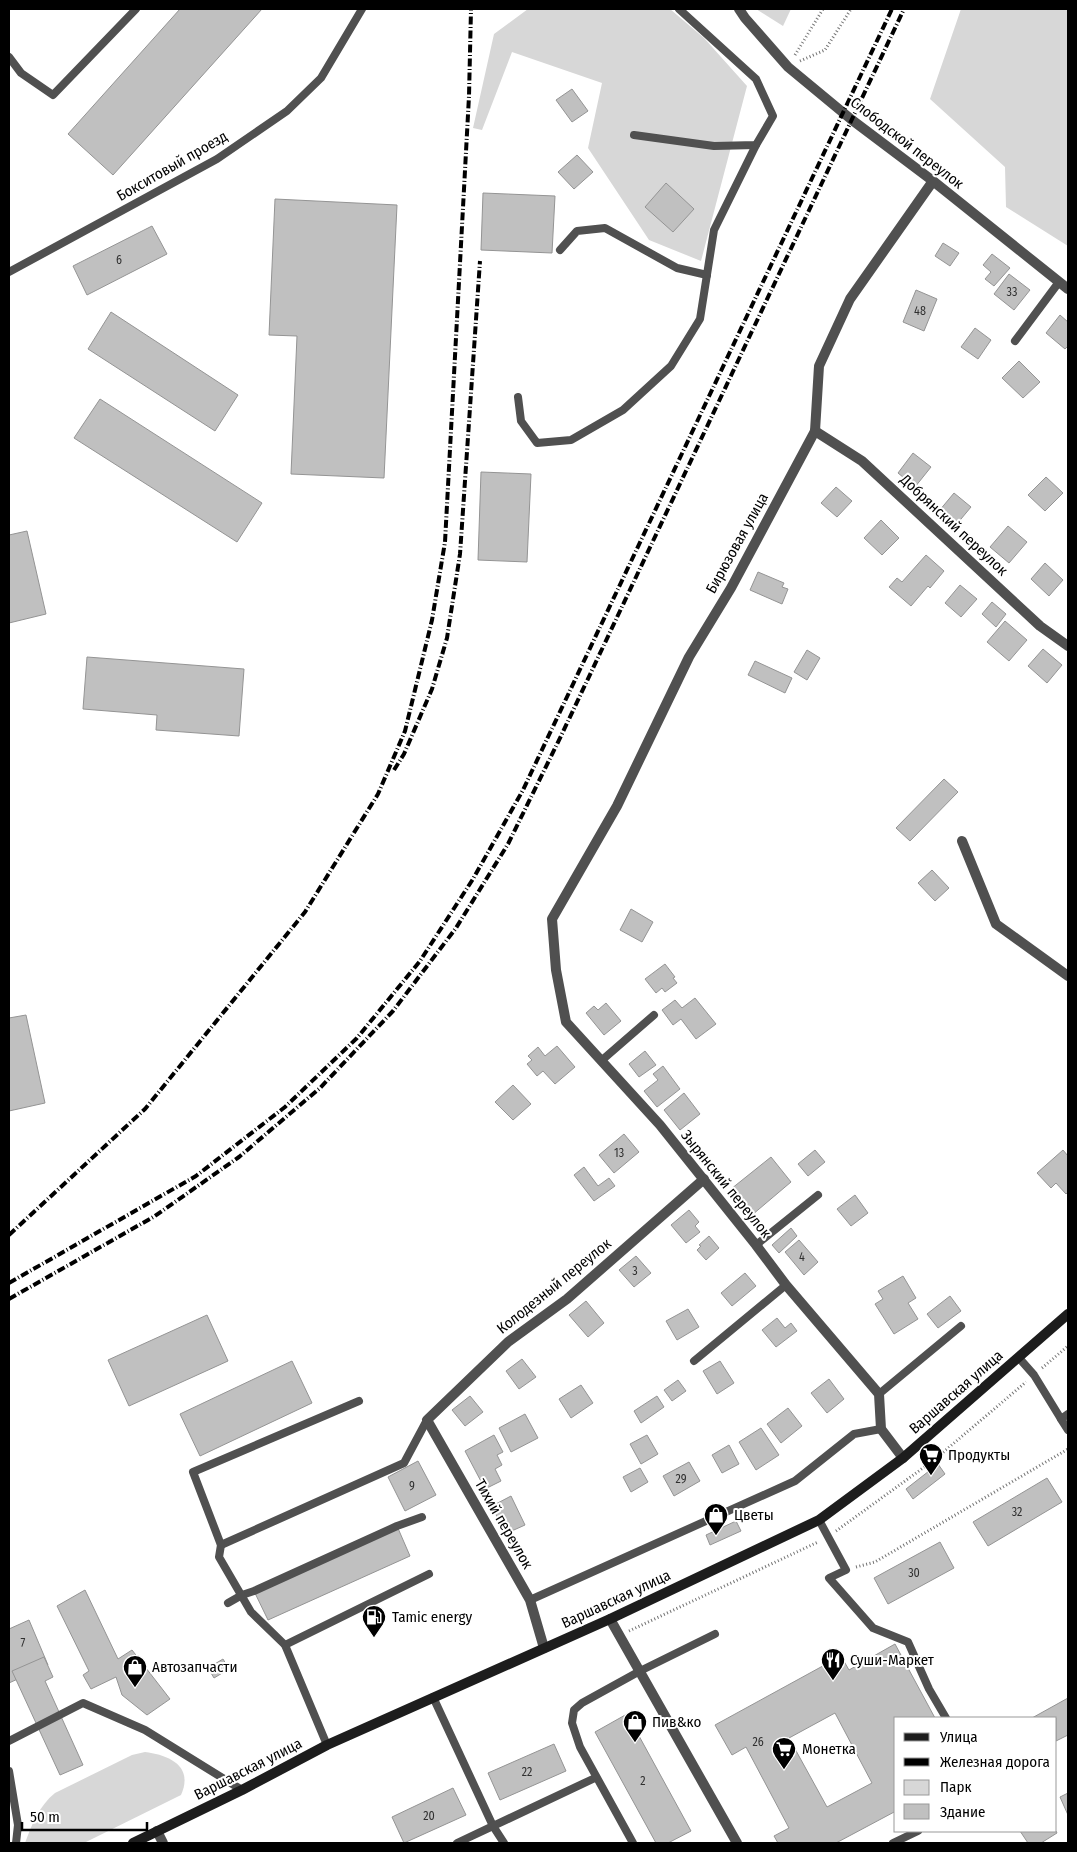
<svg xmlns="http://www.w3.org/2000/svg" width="1077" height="1852" font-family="'Fira Sans Condensed',sans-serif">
<rect width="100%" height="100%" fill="#fff"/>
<g fill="#d7d7d7">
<polygon points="528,9 670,9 704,38 747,86 701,261 649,240 588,148 602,83 512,52 482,130 473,128 494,34"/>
<polygon points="756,9 791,9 783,26"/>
<polygon points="961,9 1068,9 1068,246 1006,207 1005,167 930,99"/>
<path d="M 145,1752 C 169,1755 194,1766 181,1795 L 84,1843 L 25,1843 C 32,1824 39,1806 55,1793 L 132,1755 Z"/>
</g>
<g fill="#c0c0c0" stroke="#949494" fill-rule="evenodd">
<polygon points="180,9 262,9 113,175 68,134"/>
<polygon points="572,89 588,111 572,122 556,100"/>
<polygon points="577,155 593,172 574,189 558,172"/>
<polygon points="666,183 694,209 673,232 645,207"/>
<polygon points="483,193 555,196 552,253 481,250"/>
<polygon points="275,199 397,205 384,478 291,474 297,336 269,335"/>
<polygon points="152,226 167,254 87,295 73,266"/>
<polygon points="943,243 959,253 950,266 935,256"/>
<polygon points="992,254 1010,268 994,286 985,279 991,272 983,265"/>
<polygon points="1009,274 1030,290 1014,310 994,294"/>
<polygon points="916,290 937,299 924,331 903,322"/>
<polygon points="111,312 238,395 215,431 88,349"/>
<polygon points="1060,315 1068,322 1068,346 1065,349 1046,333"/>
<polygon points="975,328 991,340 978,359 961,347"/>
<polygon points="1019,361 1040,382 1023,398 1002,378"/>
<polygon points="100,399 262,503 237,542 74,438"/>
<polygon points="913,453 931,467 915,487 898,473"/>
<polygon points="481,472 531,474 527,562 478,560"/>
<polygon points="1046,477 1063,493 1045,511 1028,495"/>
<polygon points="836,487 852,501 837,517 821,503"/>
<polygon points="954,493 971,507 956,525 939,511"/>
<polygon points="881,520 899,538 882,555 864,538"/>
<polygon points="1008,526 1027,542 1009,563 990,547"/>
<polygon points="27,531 46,614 9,623 9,535"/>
<polygon points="926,555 944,571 930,588 928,586 911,606 889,587 897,578 902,582"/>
<polygon points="1045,563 1063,580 1049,596 1031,579"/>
<polygon points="758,572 784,583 782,587 788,589 782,604 750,590"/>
<polygon points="960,585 977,599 961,617 945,603"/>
<polygon points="992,602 1006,614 996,627 982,614"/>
<polygon points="1005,621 1027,640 1009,661 987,642"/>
<polygon points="1043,649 1062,665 1047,683 1028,666"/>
<polygon points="807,650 820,658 807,680 794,672"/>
<polygon points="87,657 244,669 239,736 156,730 157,715 83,709"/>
<polygon points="755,661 792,678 785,693 748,675"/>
<polygon points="944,779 958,792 910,841 896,828"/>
<polygon points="932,870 949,888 935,901 918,883"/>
<polygon points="631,909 653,922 642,942 620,930"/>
<polygon points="665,964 675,977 673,978 677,983 665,992 662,988 656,993 645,979"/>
<polygon points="695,998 716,1024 696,1039 681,1019 673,1025 662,1010 675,1000 682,1008"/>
<polygon points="606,1003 621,1021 604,1035 586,1013 594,1006 598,1010"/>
<polygon points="26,1015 45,1103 9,1111 9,1018"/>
<polygon points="557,1046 575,1067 555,1084 543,1071 537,1076 527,1064 532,1060 528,1056 538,1047 545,1056"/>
<polygon points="645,1051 656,1065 639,1077 629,1064"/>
<polygon points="663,1066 680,1089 657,1107 644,1091 658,1080 653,1074"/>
<polygon points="513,1085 531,1104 513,1120 495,1102"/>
<polygon points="684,1093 700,1114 680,1130 664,1110"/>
<polygon points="624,1134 639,1152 614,1173 599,1155"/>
<polygon points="815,1150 825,1162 808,1176 798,1164"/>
<polygon points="1063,1150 1068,1156 1068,1192 1066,1194 1056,1183 1051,1188 1037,1173"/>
<polygon points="771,1157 791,1182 752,1215 731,1189"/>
<polygon points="584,1167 598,1186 609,1178 615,1186 594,1201 574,1175"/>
<polygon points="855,1195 868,1213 851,1226 837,1209"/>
<polygon points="689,1210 699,1222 695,1226 700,1232 686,1243 671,1225"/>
<polygon points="791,1228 797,1236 779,1253 772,1245"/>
<polygon points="709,1236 719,1248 706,1260 697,1250 701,1246 699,1245"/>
<polygon points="799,1240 818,1262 804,1275 785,1252"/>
<polygon points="636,1256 651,1273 634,1287 619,1270"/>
<polygon points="745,1273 756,1286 732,1306 721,1293"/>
<polygon points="903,1276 916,1298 908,1303 918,1319 894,1334 875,1304 883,1299 878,1291"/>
<polygon points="950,1296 961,1311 938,1328 927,1314"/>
<polygon points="586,1301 604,1323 588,1337 569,1315"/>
<polygon points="688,1309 699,1327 677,1340 666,1321"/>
<polygon points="207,1315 228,1361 129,1406 108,1360"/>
<polygon points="777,1318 785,1328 791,1323 797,1331 776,1347 762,1330"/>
<polygon points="522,1359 536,1377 519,1389 506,1371"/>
<polygon points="292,1361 312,1403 200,1456 180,1414"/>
<polygon points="720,1361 734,1383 717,1394 703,1371"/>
<polygon points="829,1379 844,1399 827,1413 811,1393"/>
<polygon points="678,1380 686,1391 672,1401 664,1390"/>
<polygon points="581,1385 593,1403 571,1418 559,1399"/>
<polygon points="470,1396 483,1412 465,1426 452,1410"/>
<polygon points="657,1396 664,1407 641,1423 634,1411"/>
<polygon points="788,1408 802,1426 781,1443 767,1424"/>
<polygon points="525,1414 538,1438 511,1452 499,1428"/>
<polygon points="761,1428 779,1455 756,1470 739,1442"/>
<polygon points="494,1435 503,1452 497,1455 502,1465 495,1469 501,1481 485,1489 465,1451"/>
<polygon points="647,1435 658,1454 641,1464 630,1444"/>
<polygon points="729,1445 739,1464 722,1473 712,1455"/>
<polygon points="418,1461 436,1495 405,1511 388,1477"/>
<polygon points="689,1462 700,1481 674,1496 663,1476"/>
<polygon points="938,1464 945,1474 913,1499 906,1489"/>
<polygon points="640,1468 648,1482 631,1492 623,1477"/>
<polygon points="1047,1478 1062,1502 988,1546 973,1522"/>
<polygon points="511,1496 525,1525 505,1534 492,1506"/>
<polygon points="736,1521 741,1531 710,1545 706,1535"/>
<polygon points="397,1526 410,1556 268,1620 254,1591"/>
<polygon points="940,1542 954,1568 888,1604 874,1578"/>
<polygon points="85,1590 118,1659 132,1650 170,1699 147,1715 122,1695 116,1677 91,1689 83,1675 89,1671 57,1606"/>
<polygon points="29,1620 48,1665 9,1683 9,1629"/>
<path d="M 895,1644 L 935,1718 L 896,1718 L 896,1811 L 836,1843 L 778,1843 L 774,1836 L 789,1828 L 746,1747 L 732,1755 L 715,1725 L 841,1656 L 849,1670 ZM 835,1713 L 872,1783 L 827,1807 L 789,1738 Z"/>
<polygon points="44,1657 53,1677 45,1681 83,1765 60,1775 12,1671"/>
<polygon points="223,1659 229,1669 214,1678 208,1668"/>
<polygon points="1068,1698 1068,1735 1056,1741 1056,1718 1032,1718"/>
<polygon points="627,1714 691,1831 668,1843 656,1843 595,1732"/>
<polygon points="554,1744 566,1771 500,1800 488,1773"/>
<polygon points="453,1788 466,1815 404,1843 392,1817"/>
<polygon points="1068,1793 1068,1815 1060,1797"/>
<polygon points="1020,1831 1056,1831 1057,1833 1041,1843 1028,1843"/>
</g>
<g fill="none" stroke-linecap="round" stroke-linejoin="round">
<g stroke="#727272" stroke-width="3" stroke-dasharray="1 2.5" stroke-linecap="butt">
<polyline points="795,55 823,9"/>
<polyline points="800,61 825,50 851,9"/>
<polyline points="1042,1368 1068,1346"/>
<polyline points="836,1531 934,1460 1026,1382"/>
<polyline points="856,1567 875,1562 1068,1449"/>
<polyline points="629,1631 818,1542"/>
</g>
<g stroke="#505050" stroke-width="8">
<polyline points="9,57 21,73 53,95 136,9"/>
<polyline points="634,135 714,146 756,145 773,116 756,79 679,9"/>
<polyline points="560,250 577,231 605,228 677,268 707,275"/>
<polyline points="9,272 217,159 287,111 321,78 362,9"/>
<polyline points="1015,341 1059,282"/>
<polyline points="518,397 521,421 537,443 571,440 623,410 671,366 700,319 714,230 756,145"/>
<polyline points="601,1061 654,1015"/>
<polyline points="756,1245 818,1195"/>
<polyline points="1019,1358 1034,1375 1061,1419 1068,1414"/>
<polyline points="694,1361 786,1285"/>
<polyline points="879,1394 961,1326"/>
<polyline points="1061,1419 1068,1430"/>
<polyline points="819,1520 846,1570 829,1578 873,1628 908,1642 929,1689 946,1718"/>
<polyline points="221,1545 404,1463 427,1420"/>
<polyline points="530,1600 795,1481 854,1434 881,1429"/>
<polyline points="228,1603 242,1595 254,1591 397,1526 422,1517"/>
<polyline points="285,1645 429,1574"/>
<polyline points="433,1697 493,1826 504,1843"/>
<polyline points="9,1741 83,1703 145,1730 242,1790"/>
<polyline points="327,1745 285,1645 251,1612 219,1557 221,1545 193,1472 359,1401"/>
<polyline points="9,1771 18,1825 16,1843"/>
<polyline points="457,1843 595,1778"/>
<polyline points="633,1843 580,1747 572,1723 574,1710 582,1703 640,1671 715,1634"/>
<polyline points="893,1843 918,1831"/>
</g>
<g stroke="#505050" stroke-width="10">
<polyline points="739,9 745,18 788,67 852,120 933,181 1068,289"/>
<polyline points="815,431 862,461 1040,626 1068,646"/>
<polyline points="962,841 996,924 1068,976"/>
<polyline points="903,1458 881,1429 879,1394 786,1285 756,1245 660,1125 566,1022 556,970 552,919 617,806 689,657 731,588 815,431 819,366 850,299 933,181"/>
<polyline points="610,1619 737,1843"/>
<polyline points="544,1648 530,1600 427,1420 508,1342 567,1299 704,1179"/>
<polyline points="157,1831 163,1843"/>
</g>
<polyline stroke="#1d1d1d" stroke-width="10" points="133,1843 242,1790 327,1745 610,1619 819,1520 903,1458 1068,1314"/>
<g stroke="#000" stroke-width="4" stroke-dasharray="8 2.5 1 2.5" stroke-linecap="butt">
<polyline points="394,770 404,754 432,689 447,638 460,554 480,261"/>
<polyline points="9,1235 145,1109 305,912 378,794 405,731 432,620 445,542 469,96 471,9"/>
<polyline points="9,1283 196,1176 285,1107 357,1038 420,961 473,879 523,790 892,9"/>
<polyline points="9,1299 155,1216 239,1157 320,1088 393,1011 456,928 508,844 561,736 904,9"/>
</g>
</g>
<defs>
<g id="supermarket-pin" transform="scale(1.25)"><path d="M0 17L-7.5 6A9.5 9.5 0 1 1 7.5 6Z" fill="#000" stroke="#fff"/><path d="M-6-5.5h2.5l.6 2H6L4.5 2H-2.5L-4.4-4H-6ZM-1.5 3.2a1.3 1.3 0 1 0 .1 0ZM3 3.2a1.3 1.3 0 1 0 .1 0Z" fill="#fff"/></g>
<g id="shop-pin" transform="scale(1.25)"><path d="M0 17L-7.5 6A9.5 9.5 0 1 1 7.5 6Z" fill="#000" stroke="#fff"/><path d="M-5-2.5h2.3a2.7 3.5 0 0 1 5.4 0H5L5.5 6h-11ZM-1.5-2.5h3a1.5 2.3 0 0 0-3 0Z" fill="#fff"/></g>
<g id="fuel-pin" transform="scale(1.25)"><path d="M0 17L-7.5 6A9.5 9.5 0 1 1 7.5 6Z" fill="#000" stroke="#fff"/><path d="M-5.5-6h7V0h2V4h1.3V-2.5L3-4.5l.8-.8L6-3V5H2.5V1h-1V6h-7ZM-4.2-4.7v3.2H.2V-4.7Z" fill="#fff"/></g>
<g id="restaurant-pin" transform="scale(1.25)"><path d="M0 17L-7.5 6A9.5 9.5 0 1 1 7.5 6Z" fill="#000" stroke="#fff"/><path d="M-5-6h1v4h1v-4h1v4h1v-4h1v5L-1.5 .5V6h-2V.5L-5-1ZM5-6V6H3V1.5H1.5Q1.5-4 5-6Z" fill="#fff"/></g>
</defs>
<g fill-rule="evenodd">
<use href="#supermarket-pin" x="931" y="1455"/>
<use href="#shop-pin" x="716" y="1515"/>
<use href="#fuel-pin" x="374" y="1617"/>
<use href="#restaurant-pin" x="833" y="1660"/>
<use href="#shop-pin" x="135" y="1667"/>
<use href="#shop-pin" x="635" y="1722"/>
<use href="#supermarket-pin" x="784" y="1749"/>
</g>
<g text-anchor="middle" stroke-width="4" stroke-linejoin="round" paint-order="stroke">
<g font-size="12" fill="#303030">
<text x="119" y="264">6</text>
<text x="1012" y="296">33</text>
<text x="920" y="315">48</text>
<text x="619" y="1157">13</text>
<text x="802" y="1261">4</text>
<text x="635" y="1275">3</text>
<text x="681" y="1483">29</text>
<text x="412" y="1490">9</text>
<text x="1017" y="1516">32</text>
<text x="914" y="1577">30</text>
<text x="23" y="1647">7</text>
<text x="758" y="1746">26</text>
<text x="527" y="1776">22</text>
<text x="643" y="1785">2</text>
<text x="429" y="1820">20</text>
</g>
<g font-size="15" fill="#000" stroke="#fff">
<text transform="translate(907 143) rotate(38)" y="5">Слободской переулок</text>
<text transform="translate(172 166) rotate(-30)" y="5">Бокситовый проезд</text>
<text transform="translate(954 525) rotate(43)" y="5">Добрянский переулок</text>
<text transform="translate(737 543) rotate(-61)" y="5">Бирюзовая улица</text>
<text transform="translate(726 1184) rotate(51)" y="5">Зырянский переулок</text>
<text transform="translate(554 1286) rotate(-39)" y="5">Колодезный переулок</text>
<text transform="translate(956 1392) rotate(-41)" y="5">Варшавская улица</text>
<text transform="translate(504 1524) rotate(60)" y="5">Тихий переулок</text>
<text transform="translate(616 1599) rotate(-25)" y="5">Варшавская улица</text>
<text transform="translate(248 1769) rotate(-27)" y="5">Варшавская улица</text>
</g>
<g font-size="15" fill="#000" stroke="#fff" text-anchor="start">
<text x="948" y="1460">Продукты</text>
<text x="734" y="1520">Цветы</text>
<text x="392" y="1622">Tamic energy</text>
<text x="850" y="1665">Суши-Маркет</text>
<text x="152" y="1672">Автозапчасти</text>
<text x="652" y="1727">Пив&amp;ко</text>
<text x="802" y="1754">Монетка</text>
</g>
</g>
<rect width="1077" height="1852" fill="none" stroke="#000000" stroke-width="20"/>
<rect x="894" y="1717" width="162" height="115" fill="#ffffff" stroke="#999999"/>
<rect x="904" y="1733" width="25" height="8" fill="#1d1d1d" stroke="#999999"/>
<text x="940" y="1742" font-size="15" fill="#000000">Улица</text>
<rect x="904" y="1758" width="25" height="8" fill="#000000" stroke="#999999"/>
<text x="940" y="1767" font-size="15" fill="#000000">Железная дорога</text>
<rect x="904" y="1780" width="25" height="15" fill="#d7d7d7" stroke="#999999"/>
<text x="940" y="1792" font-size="15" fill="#000000">Парк</text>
<rect x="904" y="1804" width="25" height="15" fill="#c0c0c0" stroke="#999999"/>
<text x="940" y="1817" font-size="15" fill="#000000">Здание</text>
<path d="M22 1822v8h125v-8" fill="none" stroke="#000000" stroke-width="2.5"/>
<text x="30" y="1822" font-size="15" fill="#000000" stroke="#ffffff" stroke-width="4" paint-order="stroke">50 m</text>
</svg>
